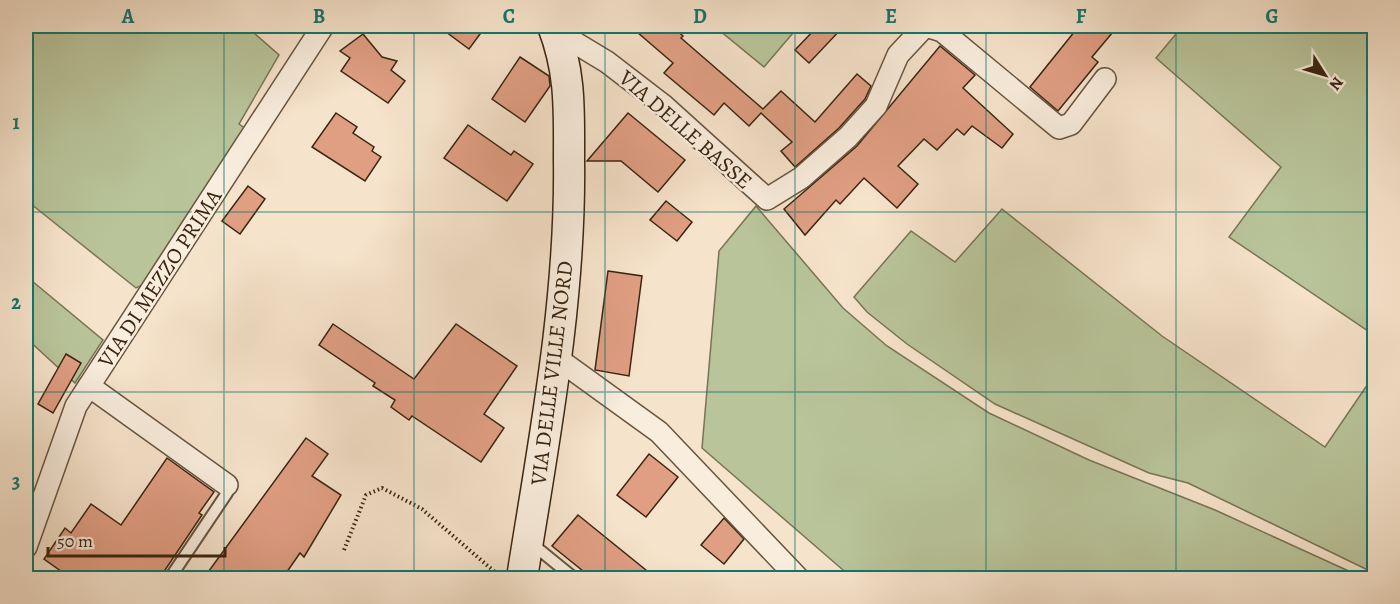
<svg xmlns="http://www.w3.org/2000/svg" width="1400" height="604" font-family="Alegreya,serif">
<rect width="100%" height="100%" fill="#f6e3cb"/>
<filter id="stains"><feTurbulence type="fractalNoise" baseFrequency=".00333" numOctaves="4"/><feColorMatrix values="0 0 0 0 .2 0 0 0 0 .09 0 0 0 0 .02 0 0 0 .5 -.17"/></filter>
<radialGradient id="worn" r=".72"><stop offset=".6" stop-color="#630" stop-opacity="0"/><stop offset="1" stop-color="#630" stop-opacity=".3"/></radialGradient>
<g fill="#b9c49a" stroke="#797455" stroke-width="1.5">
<polygon points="26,26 246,26 279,55 239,124 249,131 147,283 136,288 26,200"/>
<polygon points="714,26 799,26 764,67"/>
<polygon points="1178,26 1374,26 1374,335 1229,237 1281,167 1156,58 1181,28"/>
<polygon points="756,206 843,308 887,346 989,413 1089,460 1215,510 1364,578 836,578 843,570 702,448 719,251"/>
<polygon points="1002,209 1162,336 1325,447 1374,375 1374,573 1188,483 1149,473 995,404 907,344 867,312 854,297 911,231 955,262"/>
<polygon points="26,276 103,340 75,383 26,338"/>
</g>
<g fill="#e09e83" stroke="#392510" stroke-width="1.5">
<polygon points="438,26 486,26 469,49"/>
<polygon points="630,26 672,26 683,36 681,38 763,109 781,91 815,122 857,74 871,86 865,99 839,128 795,167 781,151 792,142 761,113 749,126 724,103 714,115 664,73 673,63"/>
<polygon points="818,26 844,26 809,63 795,50"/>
<polygon points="1079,26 1118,26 1092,57 1098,62 1058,111 1030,87"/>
<polygon points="363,34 382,57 397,61 391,70 405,81 388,103 341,71 350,58 340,51"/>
<polygon points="940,46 975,75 963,88 1013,134 1002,148 972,126 964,135 957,129 937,150 924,139 898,166 918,184 897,208 864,178 840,204 836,200 805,235 784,209 857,146"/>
<polygon points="520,57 549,76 550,86 525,122 492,99"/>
<polygon points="336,113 357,127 353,133 374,147 372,151 381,157 365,181 312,147"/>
<polygon points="628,113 685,160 658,192 621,161 587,161"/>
<polygon points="468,125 511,155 514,151 533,164 507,201 444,158"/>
<polygon points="248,186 265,199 240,234 222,221"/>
<polygon points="666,201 692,222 677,241 650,220"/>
<polygon points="608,271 642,276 629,376 595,370"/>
<polygon points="333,324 414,379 456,324 517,366 484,414 504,428 481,462 412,416 409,420 391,407 395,400 373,386 375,383 319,345"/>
<polygon points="66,354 81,363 53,413 38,404"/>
<polygon points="306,438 328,454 312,476 341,495 304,557 300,553 282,579 203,579"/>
<polygon points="649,454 678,477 646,517 617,495"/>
<polygon points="167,458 214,492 199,513 202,515 159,579 72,579 44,559 65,528 71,533 91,504 121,525"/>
<polygon points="578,515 657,579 593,579 552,546"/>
<polygon points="724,518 744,539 724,564 701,545"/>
</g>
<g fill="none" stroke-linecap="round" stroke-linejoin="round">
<g stroke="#68543f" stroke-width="14">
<g id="lane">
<polyline points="531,543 574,578"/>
<polyline points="170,578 227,493 227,485"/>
</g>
</g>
<g stroke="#68543f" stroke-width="24">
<g id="street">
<polyline points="926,26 942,31 1059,128 1071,124 1105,79"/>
<polyline points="554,30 607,62 663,105 767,199 801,178 848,137 876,106 898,55 925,26"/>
<polyline points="558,359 659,432 798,578"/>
<polyline points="89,386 227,485"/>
<polyline points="26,547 76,406 323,26"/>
</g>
</g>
<g stroke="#392510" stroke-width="33">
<path id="secondary" d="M 522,578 C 544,439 571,301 569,160 C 569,110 571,73 553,26"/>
</g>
<polyline stroke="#392510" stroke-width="4" stroke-dasharray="1.5 3" stroke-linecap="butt" points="344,550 366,495 382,488 422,509 496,573"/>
<use href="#lane" stroke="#f9eddd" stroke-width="10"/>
<use href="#street" stroke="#f9eddd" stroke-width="21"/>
<use href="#secondary" stroke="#f9eddd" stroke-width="30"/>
</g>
<path fill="none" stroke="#0f766e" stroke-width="1.5" stroke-opacity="0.55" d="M 224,26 L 224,578M 414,26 L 414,578M 605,26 L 605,578M 795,26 L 795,578M 986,26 L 986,578M 1176,26 L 1176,578M 26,212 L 1374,212M 26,392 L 1374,392"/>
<g text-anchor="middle" stroke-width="5" stroke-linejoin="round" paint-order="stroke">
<g font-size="22" fill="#392510" stroke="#f9eddd">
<text transform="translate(686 129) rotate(41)" y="8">VIA DELLE BASSE</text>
<text transform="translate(159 278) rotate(-57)" y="8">VIA DI MEZZO PRIMA</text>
<text transform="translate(551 373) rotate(-83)" y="8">VIA DELLE VILLE NORD</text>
</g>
</g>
<rect width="1400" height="604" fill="none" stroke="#f6e3cb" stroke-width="66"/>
<g transform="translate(1325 75) rotate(127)" stroke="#f9eddd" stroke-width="4.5" paint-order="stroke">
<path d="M0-4.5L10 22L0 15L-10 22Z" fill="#392510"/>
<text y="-9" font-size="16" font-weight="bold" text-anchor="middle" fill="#392510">N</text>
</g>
<path d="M48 547v9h177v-9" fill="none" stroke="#392510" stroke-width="3"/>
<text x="57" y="547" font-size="18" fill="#392510" stroke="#f9eddd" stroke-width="4.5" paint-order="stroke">50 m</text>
<rect x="33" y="33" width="1334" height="538" fill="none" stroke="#0f766e" stroke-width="2"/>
<g font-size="20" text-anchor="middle" font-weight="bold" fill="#0f766e">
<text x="128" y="23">A</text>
<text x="319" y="23">B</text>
<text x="509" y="23">C</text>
<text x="700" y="23">D</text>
<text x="891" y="23">E</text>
<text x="1081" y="23">F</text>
<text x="1272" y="23">G</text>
<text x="16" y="129">1</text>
<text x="16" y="309">2</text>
<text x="16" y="488">3</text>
</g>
<rect width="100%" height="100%" filter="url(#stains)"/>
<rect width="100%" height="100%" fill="url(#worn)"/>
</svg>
